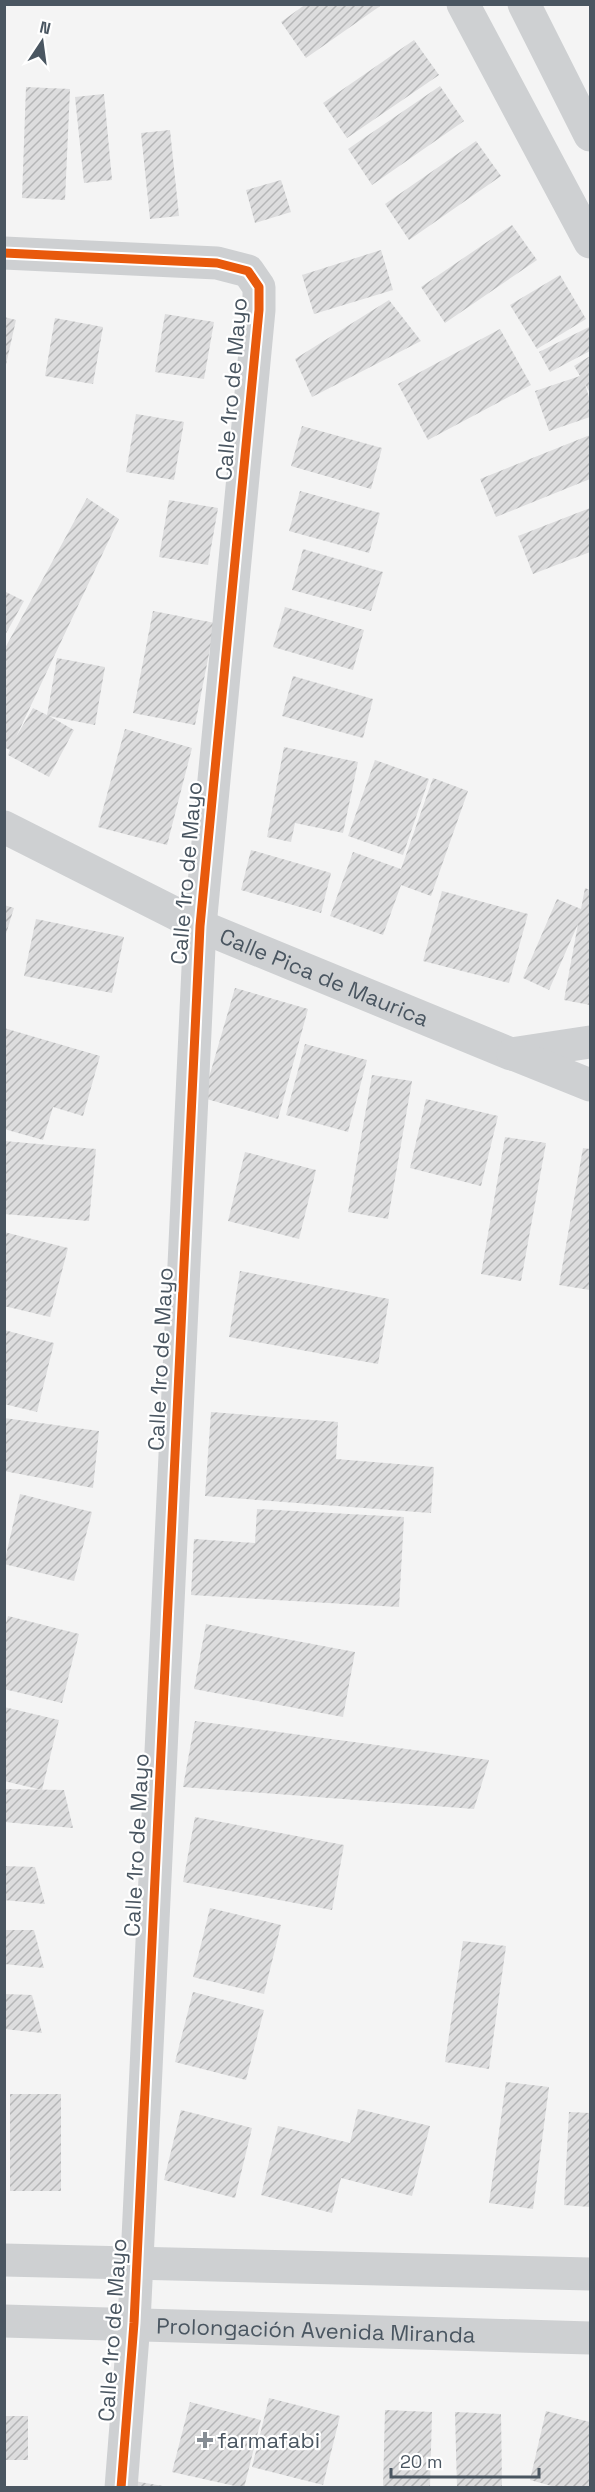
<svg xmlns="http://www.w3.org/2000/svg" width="595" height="2492" font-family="'Space Grotesk',sans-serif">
<defs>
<pattern id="building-hatch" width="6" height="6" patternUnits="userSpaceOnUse" patternTransform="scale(1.5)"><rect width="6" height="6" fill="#ddddde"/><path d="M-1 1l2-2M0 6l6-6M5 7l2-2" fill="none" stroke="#b5b6b7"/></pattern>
</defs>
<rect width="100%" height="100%" fill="#f4f4f4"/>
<g fill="url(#building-hatch)">
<polygon points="306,4 383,4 306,58 281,22"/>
<polygon points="414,40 439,75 347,138 323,103"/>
<polygon points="440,86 464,121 372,185 348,149"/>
<polygon points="26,87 70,89 65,200 22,198"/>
<polygon points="104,94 112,180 84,183 75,97"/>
<polygon points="170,130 179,216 150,219 141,133"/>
<polygon points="476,141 501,176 409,240 385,204"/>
<polygon points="281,180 291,212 255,223 246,190"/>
<polygon points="512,225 537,260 445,323 421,287"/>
<polygon points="381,250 393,290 314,314 302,275"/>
<polygon points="560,275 586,319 537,349 510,305"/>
<polygon points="389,300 421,341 312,397 295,359"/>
<polygon points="165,314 214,322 204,379 155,372"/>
<polygon points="4,317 16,320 5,369 4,369"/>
<polygon points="55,318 103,327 93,384 45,376"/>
<polygon points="589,327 590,351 550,372 539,352"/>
<polygon points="500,329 531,385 428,440 398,384"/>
<polygon points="590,356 590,393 585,384 590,401 590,417 549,431 535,391 580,376 574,366"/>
<polygon points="136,414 184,422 174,480 126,472"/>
<polygon points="302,426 382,448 371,489 291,466"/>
<polygon points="590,435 590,479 496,517 480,479"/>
<polygon points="300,491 380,513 369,553 289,531"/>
<polygon points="87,498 119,519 16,737 33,708 47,715 57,658 105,667 95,725 49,716 74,730 49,777 8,755 10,750 4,747 4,650"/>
<polygon points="169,500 218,508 208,565 159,557"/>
<polygon points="590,508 590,552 533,574 518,536"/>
<polygon points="303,549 383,572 371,611 292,590"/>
<polygon points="4,591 24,601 4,637"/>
<polygon points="285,607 364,630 353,670 273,647"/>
<polygon points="153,611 215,623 195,725 133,713"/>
<polygon points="293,676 373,699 363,738 282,716"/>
<polygon points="125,729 192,748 167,845 98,827"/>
<polygon points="284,747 358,762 343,833 295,823 291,842 267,837"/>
<polygon points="375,760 429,779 403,855 348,836"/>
<polygon points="433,778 468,791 431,896 401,885 383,935 330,916 353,852 401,869"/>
<polygon points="251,850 331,873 321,913 241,890"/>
<polygon points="585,888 590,890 590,1005 564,1000 578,924 549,990 523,978 557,899 581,909"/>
<polygon points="442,891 528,914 509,983 423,961"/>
<polygon points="4,905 14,908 5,937 4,937"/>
<polygon points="36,919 124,937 112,993 24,976"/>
<polygon points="235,988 308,1009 278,1119 203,1098"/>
<polygon points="4,1028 100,1056 83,1116 53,1107 43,1140 4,1129"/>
<polygon points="305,1044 367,1060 348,1132 286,1115"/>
<polygon points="372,1075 412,1081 388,1219 348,1212"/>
<polygon points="426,1099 498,1116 481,1186 410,1168"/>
<polygon points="505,1137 546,1143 521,1281 481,1274"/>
<polygon points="4,1141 96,1149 89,1221 4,1214"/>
<polygon points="583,1148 590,1149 590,1290 559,1285"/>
<polygon points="245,1152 316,1170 299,1239 228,1221"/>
<polygon points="4,1232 68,1248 50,1317 4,1306"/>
<polygon points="240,1271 389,1299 378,1364 229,1337"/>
<polygon points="4,1330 54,1343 37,1412 4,1404"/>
<polygon points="211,1412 338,1422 336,1459 434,1467 431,1513 205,1496"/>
<polygon points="4,1418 99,1431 93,1488 4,1471"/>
<polygon points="20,1494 92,1512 74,1581 4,1564"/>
<polygon points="257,1509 404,1517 399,1607 191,1595 194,1539 255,1543"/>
<polygon points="8,1616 79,1634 62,1703 4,1689 4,1630"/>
<polygon points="206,1624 355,1652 343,1717 194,1689"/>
<polygon points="4,1707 59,1720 42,1790 4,1781"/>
<polygon points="195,1721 489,1760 474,1809 183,1787"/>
<polygon points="4,1789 64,1790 73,1828 4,1822"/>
<polygon points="195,1817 344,1845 332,1910 183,1882"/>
<polygon points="4,1866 35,1867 45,1904 4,1900"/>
<polygon points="210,1908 281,1925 264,1994 193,1977"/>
<polygon points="4,1930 34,1930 44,1968 4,1964"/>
<polygon points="463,1941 506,1946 489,2069 445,2062"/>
<polygon points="193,1992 264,2010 246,2080 175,2062"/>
<polygon points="4,1994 32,1995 42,2033 4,2029"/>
<polygon points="506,2082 549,2087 533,2209 489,2203"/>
<rect x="10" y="2094" width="51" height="97"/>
<polygon points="358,2109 430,2126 412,2196 341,2178 332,2213 261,2195 278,2126 350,2143"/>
<polygon points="181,2110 252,2128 235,2198 164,2180"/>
<polygon points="569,2112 590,2113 590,2207 564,2205"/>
<polygon points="269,2398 340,2416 323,2485 252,2467"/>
<polygon points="190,2402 261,2420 244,2488 172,2472"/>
<polygon points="385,2410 432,2412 430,2488 383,2488"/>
<polygon points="546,2411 590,2422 590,2488 559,2488 530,2480"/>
<polygon points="455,2412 501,2414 502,2488 457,2488"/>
<rect x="4" y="2416" width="24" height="44"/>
<polygon points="134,2481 163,2486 163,2488 133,2488"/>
</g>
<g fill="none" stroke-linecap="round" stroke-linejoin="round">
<g stroke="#ced0d2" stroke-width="33">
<polyline points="463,4 590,242"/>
<polyline points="524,4 590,135"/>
<polyline points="4,253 217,263 248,271 259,287 259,310 200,926 134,2323 121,2488"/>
<path id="s1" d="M 4,827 L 200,926 L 511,1054 L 590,1042"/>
<polyline points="513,1054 590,1085"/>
<polyline points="4,2260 590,2274"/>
<path id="s2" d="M 4,2321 L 590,2338"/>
</g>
<g stroke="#fff" stroke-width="13">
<polyline id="cycleway" points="4,253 217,263 248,271 259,287 259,310 200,926 134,2323 121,2488"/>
</g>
<use href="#cycleway" stroke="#e8590c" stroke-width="9"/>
</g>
<path fill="#868d94" stroke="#fff" stroke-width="2" d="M202 2431h6v6h6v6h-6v6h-6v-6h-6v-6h6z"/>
<g text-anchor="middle" stroke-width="4.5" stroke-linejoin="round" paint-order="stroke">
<g font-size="22" fill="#4a5661" stroke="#fff">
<text transform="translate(231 389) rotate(-85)" y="8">Calle 1ro de Mayo</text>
<text transform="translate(186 873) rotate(-85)" y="8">Calle 1ro de Mayo</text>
<text dy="8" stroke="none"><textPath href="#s1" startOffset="354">Calle Pica de Maurica</textPath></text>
<text transform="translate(160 1359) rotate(-87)" y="8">Calle 1ro de Mayo</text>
<text transform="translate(136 1845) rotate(-87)" y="8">Calle 1ro de Mayo</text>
<text dy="8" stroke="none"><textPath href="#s2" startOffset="312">Prolongación Avenida Miranda</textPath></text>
<text transform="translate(112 2330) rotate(-86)" y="8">Calle 1ro de Mayo</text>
</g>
<g font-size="22" fill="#4a5661" stroke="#fff" text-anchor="start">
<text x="217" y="2448">farmafabi</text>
</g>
</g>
<rect width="595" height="2492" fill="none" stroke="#4a5661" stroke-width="12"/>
<g transform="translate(42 42) rotate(13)" stroke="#ffffff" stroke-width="4.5" paint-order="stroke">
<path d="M0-4.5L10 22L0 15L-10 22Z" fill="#4a5661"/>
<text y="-9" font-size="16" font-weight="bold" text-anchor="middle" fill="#4a5661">N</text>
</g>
<path d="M391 2468v9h148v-9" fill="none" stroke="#4a5661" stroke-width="3"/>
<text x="400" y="2468" font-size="18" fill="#4a5661" stroke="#ffffff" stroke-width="4.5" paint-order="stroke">20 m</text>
</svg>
